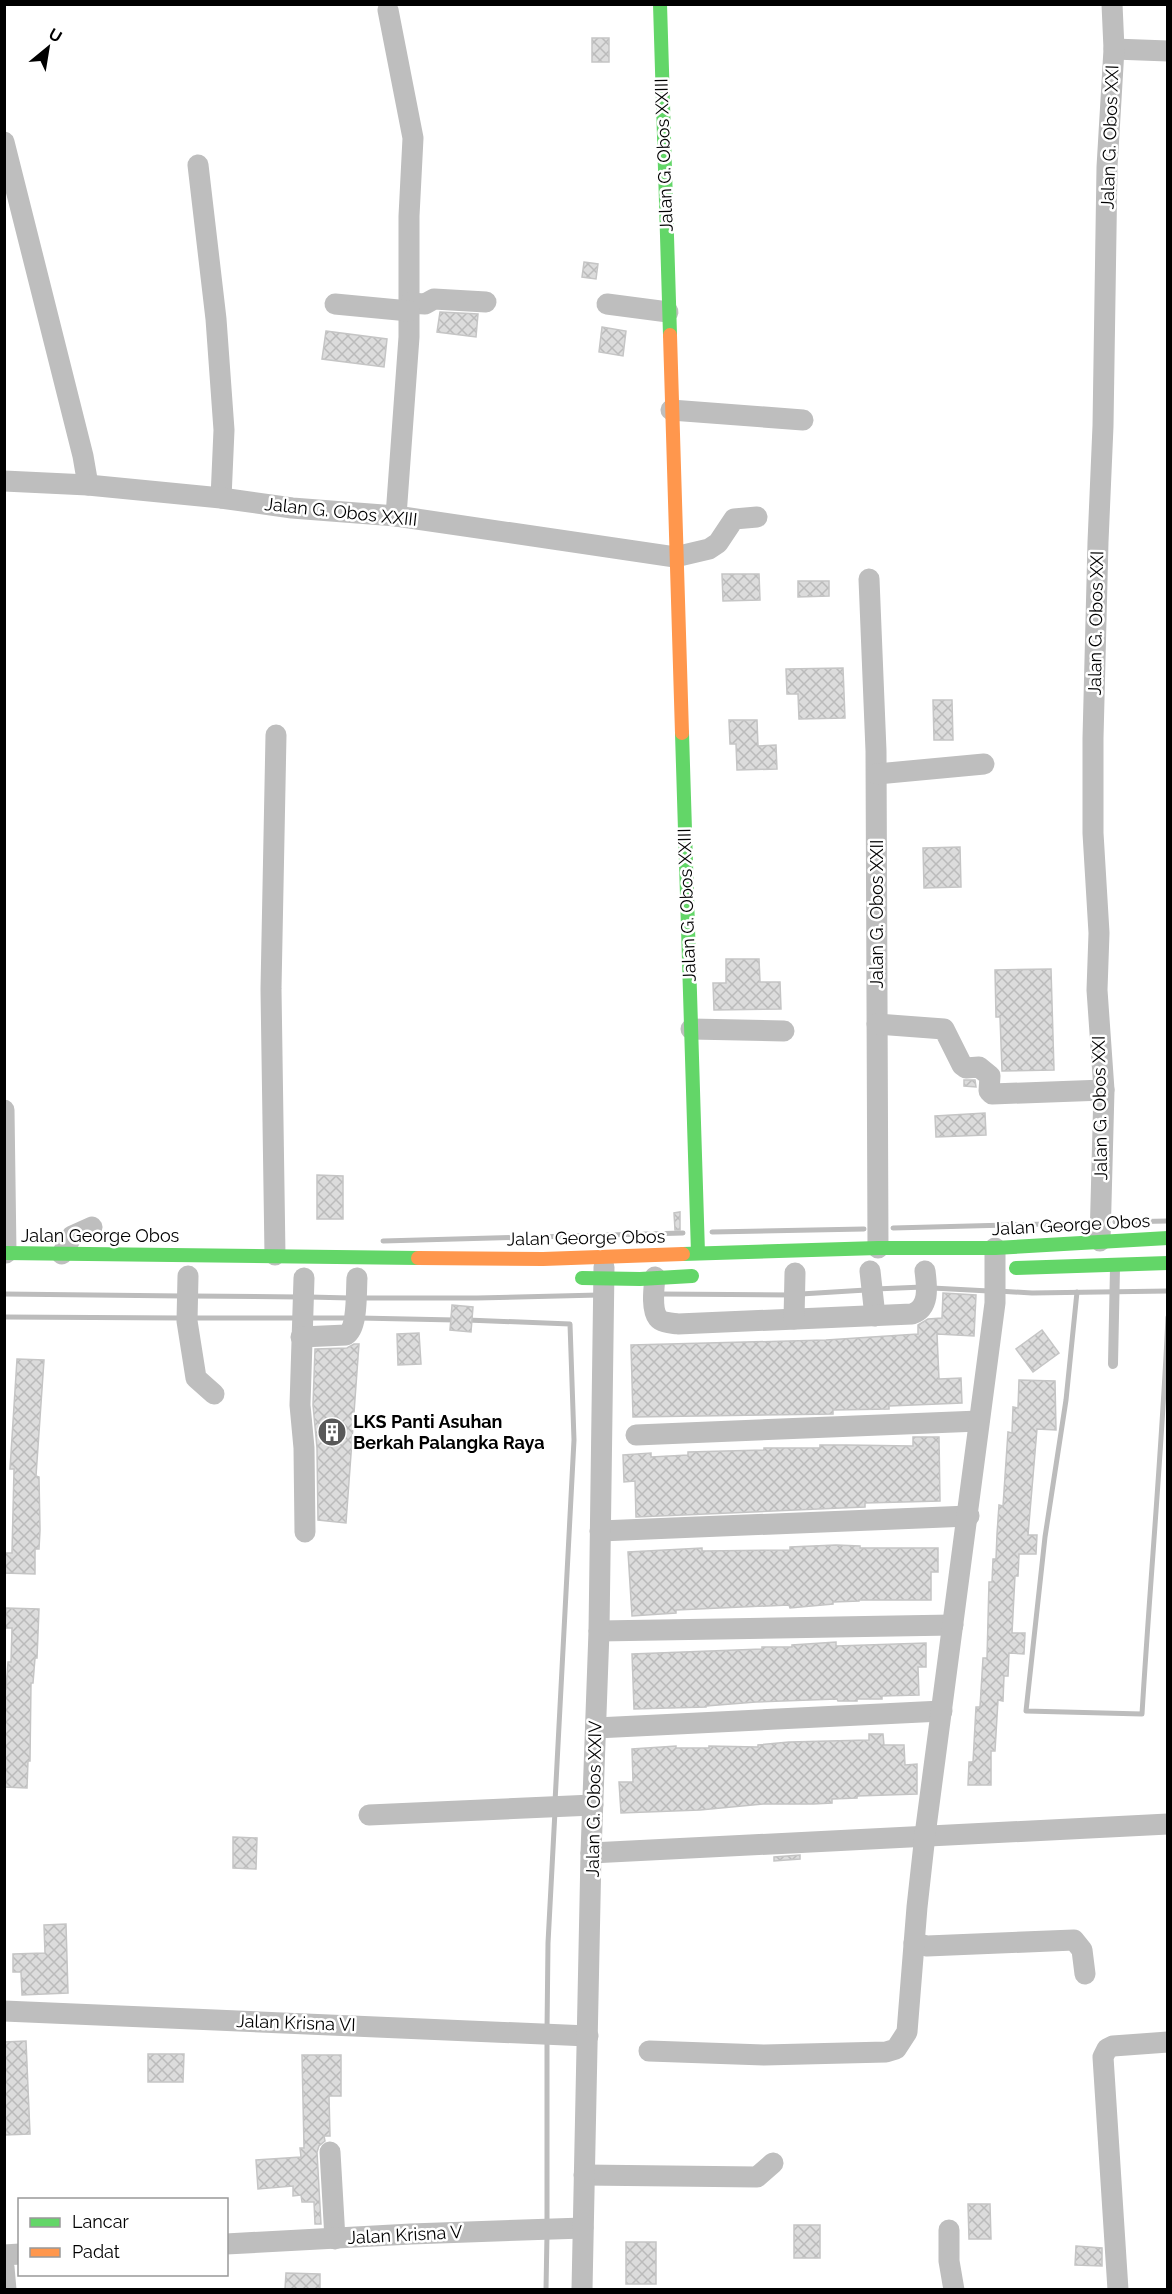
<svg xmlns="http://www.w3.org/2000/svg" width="1172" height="2294" font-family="Raleway,sans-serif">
<defs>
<pattern id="building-cross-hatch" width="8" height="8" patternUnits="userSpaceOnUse" patternTransform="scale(1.5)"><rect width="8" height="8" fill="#dcdcdc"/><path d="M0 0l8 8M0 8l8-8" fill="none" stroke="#bbb"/></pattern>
</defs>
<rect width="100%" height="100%" fill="#fff"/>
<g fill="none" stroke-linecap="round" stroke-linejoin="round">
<g stroke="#bcbcbc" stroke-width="5">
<polyline points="1115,1222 1168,1221"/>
<polyline points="893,1228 1086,1223"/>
<polyline points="712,1232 864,1229"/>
<polyline points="383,1241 683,1233"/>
<polyline points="932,1288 989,1291"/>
<polyline points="875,1289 923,1287"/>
<polyline points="998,1291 1032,1293 1168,1291"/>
<path d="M 1077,1292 L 1066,1400 L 1045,1537 L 1026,1711 L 1142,1714 C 1150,1581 1162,1449 1168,1317"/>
<polyline points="4,1294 182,1296"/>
<polyline points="660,1294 791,1295"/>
<polyline points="801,1294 866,1290"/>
<polyline points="192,1296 299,1297"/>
<polyline points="309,1297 350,1298"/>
<polyline points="360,1298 477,1298 599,1295"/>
<polyline points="4,1317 182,1318"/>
<polyline points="191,1318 299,1318"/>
<polyline points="308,1318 350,1318"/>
<polyline points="359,1318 455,1320"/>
<polyline points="467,1320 570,1324 574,1440 555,1802"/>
<polyline points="547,2030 548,1943 555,1811"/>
<polyline points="547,2225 547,2039"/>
<polyline points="546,2290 547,2234"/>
</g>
</g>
<g fill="url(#building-cross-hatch)" stroke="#c5c5c5" stroke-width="1.5">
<rect x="592" y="38" width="17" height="24"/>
<polygon points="584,262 598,264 596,279 582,277"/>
<polygon points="440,312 478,314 476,337 437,332"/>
<polygon points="602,327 626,331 623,356 599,352"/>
<polygon points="326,331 387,339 384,367 322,359"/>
<polygon points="722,574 759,574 760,600 723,601"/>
<polygon points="798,581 829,581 829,596 798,597"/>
<polygon points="843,668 845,718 799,719 798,694 787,694 786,669"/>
<polygon points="933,700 952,700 953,740 934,740"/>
<polygon points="729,720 757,720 758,746 776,745 777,769 737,770 736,744 730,744"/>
<polygon points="960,847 961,887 924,888 923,848"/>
<polygon points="726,959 759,959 760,982 780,982 781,1009 714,1010 713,983 726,983"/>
<polygon points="1051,969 1054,1070 1002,1071 1000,1017 996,1017 995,970"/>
<polygon points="964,1080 975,1080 976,1087 964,1086"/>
<polygon points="985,1113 986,1135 936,1137 935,1116"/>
<polygon points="317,1175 343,1176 343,1219 317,1219"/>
<polygon points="680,1212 680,1230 675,1230 674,1213"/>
<polygon points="943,1293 976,1295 974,1336 937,1334 939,1379 961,1378 962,1403 889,1406 889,1409 833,1410 833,1414 633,1417 631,1345 826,1340 918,1334 918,1325 928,1319 942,1318"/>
<polygon points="452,1305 473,1307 471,1332 450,1330"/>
<polygon points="1042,1330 1059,1353 1033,1372 1016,1349"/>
<polygon points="419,1333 421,1364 398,1365 397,1334"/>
<polygon points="354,1344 359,1344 346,1523 318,1520 317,1448 313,1405 315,1349 347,1348"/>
<polygon points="17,1359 44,1360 36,1476 39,1477 40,1530 39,1549 35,1549 35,1574 4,1573 4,1553 12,1553 14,1469 10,1469"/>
<polygon points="1019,1380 1055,1381 1056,1430 1037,1429 1028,1535 1037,1535 1036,1554 1019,1554 1018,1576 1015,1576 1012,1633 1025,1633 1024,1654 1009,1653 1008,1676 1004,1676 1003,1701 998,1700 995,1751 991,1751 991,1785 968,1785 969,1762 973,1762 976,1707 980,1707 983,1658 987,1658 989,1582 992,1582 993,1559 996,1559 997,1534 999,1505 1003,1506 1008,1432 1012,1433 1013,1407 1018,1408"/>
<polygon points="913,1437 939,1437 940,1501 865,1503 865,1507 841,1508 636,1517 635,1481 624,1482 623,1455 651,1453 651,1457 688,1455 688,1452 764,1450 764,1448 820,1448 820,1445 847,1445 913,1446"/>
<polygon points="836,1545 860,1546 860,1548 938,1548 938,1572 931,1572 931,1600 859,1600 859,1601 833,1602 833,1604 790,1608 789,1605 676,1610 676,1613 632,1616 628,1552 702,1548 702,1551 790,1550 790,1547"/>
<polygon points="6,1608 39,1609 37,1658 35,1658 33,1683 31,1683 30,1761 28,1761 27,1788 4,1787 4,1689 6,1689 8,1662 11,1662 12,1628 5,1628"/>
<polygon points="836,1642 836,1646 926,1643 926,1667 918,1667 919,1695 882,1696 882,1699 857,1699 857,1701 838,1701 837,1699 756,1702 706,1706 706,1707 634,1709 632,1654 762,1649 762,1647 792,1647 792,1645"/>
<polygon points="869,1734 883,1734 884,1745 904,1745 905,1765 917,1764 917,1794 857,1796 857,1798 832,1799 832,1803 813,1804 763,1804 700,1810 621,1813 619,1782 633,1782 632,1749 676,1746 676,1748 709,1748 709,1746 758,1747 758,1745 789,1742 869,1740"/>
<polygon points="233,1837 257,1838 256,1869 233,1868"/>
<polygon points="800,1855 800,1859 774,1861 774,1857"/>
<polygon points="66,1924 68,1993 22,1995 21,1972 13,1972 13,1954 45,1953 44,1925"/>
<polygon points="26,2041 30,2134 4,2135 4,2042"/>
<polygon points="148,2054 184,2054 183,2082 148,2082"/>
<polygon points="302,2055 341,2055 341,2096 329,2096 330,2136 324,2136 325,2141 319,2146 317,2152 321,2224 315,2224 314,2202 302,2202 301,2195 293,2196 293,2186 258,2189 256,2160 301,2157 300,2148 304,2148"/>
<polygon points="968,2204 990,2204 991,2239 969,2239"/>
<rect x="794" y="2225" width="26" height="33"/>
<rect x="626" y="2242" width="30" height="42"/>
<polygon points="1076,2246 1102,2248 1102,2266 1075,2265"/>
<polygon points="286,2273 320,2274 320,2289 285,2289"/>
</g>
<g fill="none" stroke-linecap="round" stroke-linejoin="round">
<polyline stroke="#bebebe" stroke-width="10" points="1113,1364 1115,1268"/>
<g stroke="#bebebe" stroke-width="21">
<polyline points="388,10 413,138 409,216 409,337 396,516"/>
<polyline points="1114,49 1168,51"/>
<polyline points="4,142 83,456 88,485"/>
<polyline points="198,165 216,319 224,430 221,498"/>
<polyline points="409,303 425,304 434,299 486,302"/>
<polyline points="335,304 409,311"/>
<polyline points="607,304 668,312"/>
<polyline points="671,410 803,420"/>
<polyline points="4,481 88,485 221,498 292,508 396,516 675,557 709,549 718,543 734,519 757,517"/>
<polyline points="869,579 876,751 878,1248"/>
<polyline points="877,774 984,764"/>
<polyline points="877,1024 944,1029 962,1065 966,1068 979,1067 990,1076 989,1091 992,1094 1104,1090"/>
<polyline points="691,1029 784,1031"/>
<polyline points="4,1110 6,1253"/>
<polyline points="1100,1241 1104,1090 1097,990 1099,933 1093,833 1093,738 1098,542 1103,426 1107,167 1114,49 1112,4"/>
<polyline points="62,1254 72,1236 92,1227"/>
<polyline points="275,1255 271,989 276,735"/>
<polyline points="870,1271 875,1316"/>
<polyline points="188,1276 187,1321 196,1378 214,1394"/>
<path d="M 655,1277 C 654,1288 651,1309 658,1318 C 662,1323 672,1323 678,1324 L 912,1314 C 930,1308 927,1287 925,1271"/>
<polyline points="304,1278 300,1405 304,1448 305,1532"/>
<polyline points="794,1319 795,1273"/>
<path d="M 301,1337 L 346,1335 C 358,1328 356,1292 357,1278"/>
<polyline points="636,1435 979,1421"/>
<polyline points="600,1531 969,1516"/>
<polyline points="599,1631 953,1625"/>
<polyline points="596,1728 942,1711"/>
<polyline points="369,1815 593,1805"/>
<polyline points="591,1853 1168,1824"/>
<polyline points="914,1943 927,1946 1074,1940 1082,1950 1085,1974"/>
<polyline points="4,2011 588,2036"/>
<polyline points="649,2051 764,2055 886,2052 896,2049 907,2032 917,1907 925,1835 995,1303 995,1248"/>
<polyline points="330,2152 335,2239"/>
<polyline points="584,2175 757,2177 773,2163"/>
<polyline points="949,2230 949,2261 954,2290"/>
<polyline points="226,2244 411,2234 583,2228"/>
<polyline points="4,2255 20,2254"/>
<polyline points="4,2267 6,2290"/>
<polyline points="582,2290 591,1853 599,1631 604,1267"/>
<polyline points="1118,2290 1103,2057 1107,2049 1113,2046 1168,2042"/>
</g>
<g stroke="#63d668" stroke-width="14">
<polyline points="660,4 670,335"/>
<polyline points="682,733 698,1253"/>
<polyline points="4,1253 418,1258"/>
<polyline points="683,1254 878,1248 995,1248 1168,1238"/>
<polyline points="1016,1268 1168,1263"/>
<polyline points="582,1278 640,1279 692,1276"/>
</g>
<g stroke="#ff974d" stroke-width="14">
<polyline points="670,335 682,733"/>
<polyline points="418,1258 543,1259 683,1254"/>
</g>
</g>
<defs>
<g id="building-disc" transform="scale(1.5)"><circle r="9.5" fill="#595959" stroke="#fff"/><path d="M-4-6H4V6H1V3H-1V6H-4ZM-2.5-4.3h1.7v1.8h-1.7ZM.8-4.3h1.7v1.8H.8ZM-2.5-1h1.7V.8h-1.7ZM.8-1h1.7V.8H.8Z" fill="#fff"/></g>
</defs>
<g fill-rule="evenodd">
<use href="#building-disc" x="332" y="1432"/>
</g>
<g text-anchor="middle" stroke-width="5" stroke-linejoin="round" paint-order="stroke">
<g font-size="18" fill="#000" stroke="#fff">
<text transform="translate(1110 137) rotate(-88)" y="6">Jalan G. Obos XXI</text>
<text transform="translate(664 155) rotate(-92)" y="6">Jalan G. Obos XXIII</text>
<text transform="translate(341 512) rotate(6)" y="6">Jalan G. Obos XXIII</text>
<text transform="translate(1096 623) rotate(-89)" y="6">Jalan G. Obos XXI</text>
<text transform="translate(687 905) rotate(-92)" y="6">Jalan G. Obos XXIII</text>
<text transform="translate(877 914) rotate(-90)" y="6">Jalan G. Obos XXII</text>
<text transform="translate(1100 1108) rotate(-91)" y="6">Jalan G. Obos XXI</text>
<text transform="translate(1071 1225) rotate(-3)" y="6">Jalan George Obos</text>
<text x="100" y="1242">Jalan George Obos</text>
<text transform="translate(586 1238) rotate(-1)" y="6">Jalan George Obos</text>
<text transform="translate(594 1799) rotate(-89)" y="6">Jalan G. Obos XXIV</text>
<text transform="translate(296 2023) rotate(2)" y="6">Jalan Krisna VI</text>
<text transform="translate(405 2235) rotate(-3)" y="6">Jalan Krisna V</text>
</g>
<g font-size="18" font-weight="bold" fill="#000" stroke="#fff" text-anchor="start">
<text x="353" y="1428">LKS Panti Asuhan<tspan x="353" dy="21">Berkah Palangka Raya</tspan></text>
</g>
</g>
<rect width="1172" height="2294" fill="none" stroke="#000000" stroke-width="12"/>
<rect x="18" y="2198" width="210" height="78" fill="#ffffff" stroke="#999999" stroke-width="1.5"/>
<rect x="30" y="2218" width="30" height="9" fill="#63d668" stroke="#999999" stroke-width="1.5"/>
<text x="72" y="2228" font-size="18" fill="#000000">Lancar</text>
<rect x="30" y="2248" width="30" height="9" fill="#ff974d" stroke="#999999" stroke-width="1.5"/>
<text x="72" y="2258" font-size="18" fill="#000000">Padat</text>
<g transform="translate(48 48) rotate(30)" stroke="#ffffff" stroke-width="4.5" paint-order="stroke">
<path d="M0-4.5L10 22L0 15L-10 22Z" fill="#000000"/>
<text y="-9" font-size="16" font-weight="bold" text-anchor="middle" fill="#000000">U</text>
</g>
</svg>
